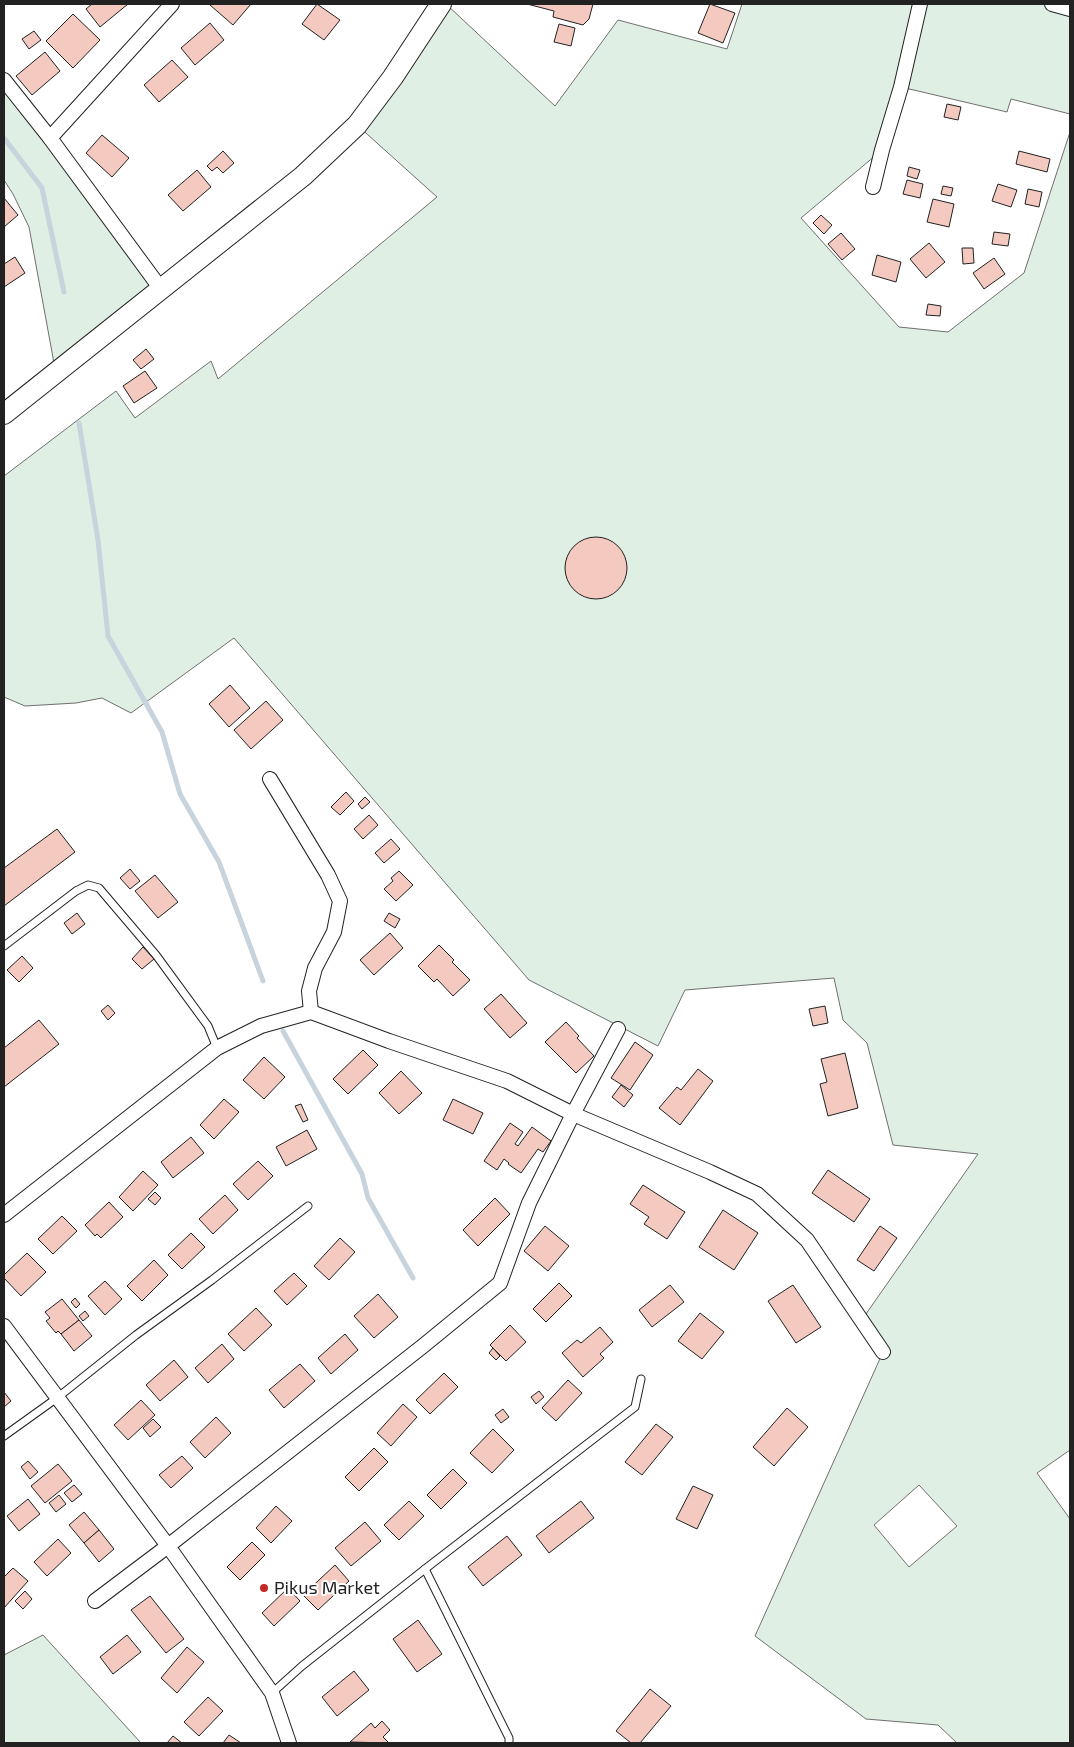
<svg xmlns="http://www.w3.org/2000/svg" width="1074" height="1747" font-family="'Exo 2',sans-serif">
<rect width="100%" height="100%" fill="#fff"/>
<g fill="#e0efe3" stroke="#6f6f6f" fill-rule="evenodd">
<path d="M 446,4 L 555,106 L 618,20 L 727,49 L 742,4 L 1070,4 L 1070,114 L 1011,99 L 1007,112 L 901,87 L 882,150 L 801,218 L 899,327 L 948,332 L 1024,273 L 1070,132 L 1070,1450 L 1037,1473 L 1070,1519 L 1070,1743 L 957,1743 L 938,1725 L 866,1719 L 755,1636 L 883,1352 L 861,1321 L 978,1154 L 893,1145 L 867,1043 L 843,1020 L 834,978 L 685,990 L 658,1046 L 529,980 L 234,638 L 131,713 L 102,698 L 76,703 L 25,706 L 4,697 L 4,476 L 116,391 L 135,418 L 211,361 L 218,379 L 437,197 L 357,125 ZM 919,1485 L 957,1526 L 909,1567 L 874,1525 Z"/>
<polygon points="4,80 161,289 56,374 29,227 13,194 4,180"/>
<polygon points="43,1635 141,1743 4,1743 4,1655"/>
</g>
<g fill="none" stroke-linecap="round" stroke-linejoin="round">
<g stroke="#c7d3dd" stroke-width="5">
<polyline points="4,138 42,188 64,292"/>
<polyline points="79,423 98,540 108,636 162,732 180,794 219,862 263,981"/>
<polyline points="283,1031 362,1174 368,1198 413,1278"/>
</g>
</g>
<g fill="#f3c9c0" stroke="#222">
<polygon points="92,4 128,4 100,27 86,9"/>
<polygon points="211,4 251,4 233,25 210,5"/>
<polygon points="317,4 340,20 324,40 302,24"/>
<polygon points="527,4 593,4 589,19 583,25 553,17 554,11"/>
<polygon points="710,4 735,13 723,43 698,33"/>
<polygon points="73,14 100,40 73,68 46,41"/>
<polygon points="210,23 224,40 195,65 181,48"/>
<polygon points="559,24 575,28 571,46 554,42"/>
<polygon points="34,31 41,40 29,49 22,39"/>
<polygon points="45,52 60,71 32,95 16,76"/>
<polygon points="172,60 188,77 159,102 144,85"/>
<polygon points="947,104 961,107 958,120 944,117"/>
<polygon points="102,135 129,158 112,177 86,153"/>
<polygon points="223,151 234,163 223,173 217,167 212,171 207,166"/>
<polygon points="1019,151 1050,159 1047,172 1016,164"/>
<polygon points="909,167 920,170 917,179 907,176"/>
<polygon points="197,170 211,187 183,211 168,195"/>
<polygon points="907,180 923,184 920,198 903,194"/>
<polygon points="998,184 1017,190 1011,207 992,201"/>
<polygon points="943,186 953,188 951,196 941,194"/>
<polygon points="1028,189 1042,192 1039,207 1025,204"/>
<polygon points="4,198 18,215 4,227"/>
<polygon points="933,199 954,204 949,227 927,222"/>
<polygon points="821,215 832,225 824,234 813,223"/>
<polygon points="994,232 1010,234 1008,246 992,244"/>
<polygon points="841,233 855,249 842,260 828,244"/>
<polygon points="929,243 945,262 926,278 910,259"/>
<polygon points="962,248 973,248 974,263 963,264"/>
<polygon points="877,255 901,262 896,282 872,275"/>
<polygon points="15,257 25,273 4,287 4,264"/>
<polygon points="994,258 1005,274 984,289 973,273"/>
<polygon points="928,304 941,306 940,316 926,315"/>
<polygon points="146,349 154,359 141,369 133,360"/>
<polygon points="145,371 157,388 134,403 123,386"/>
<circle cx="596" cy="568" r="31"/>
<polygon points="230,685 250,708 229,727 209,704"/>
<polygon points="266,701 283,720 251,749 234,730"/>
<polygon points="346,792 354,801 340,815 331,807"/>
<polygon points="365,797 370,802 362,809 358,804"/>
<polygon points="369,815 378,825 363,839 354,829"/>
<polygon points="57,829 75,852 4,906 4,868"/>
<polygon points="391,839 400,849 384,863 375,853"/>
<polygon points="130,869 140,881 130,889 120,878"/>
<polygon points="399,871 413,885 396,901 384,889 393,881 391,878"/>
<polygon points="155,875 178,902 158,918 135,891"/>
<polygon points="77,913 85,924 72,934 64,923"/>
<polygon points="389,913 400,919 395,928 384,921"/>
<polygon points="390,933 403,948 374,975 360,960"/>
<polygon points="439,945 454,960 452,962 470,980 453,996 437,979 434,982 418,966"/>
<polygon points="143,947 154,959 142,969 132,959"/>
<polygon points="22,956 33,968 19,982 7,970"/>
<polygon points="501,994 527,1023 510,1038 484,1009"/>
<polygon points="108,1005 115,1013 108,1020 101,1011"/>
<polygon points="825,1006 828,1023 813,1026 809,1009"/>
<polygon points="39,1020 59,1044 4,1087 4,1048"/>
<polygon points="566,1022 579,1036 577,1038 594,1056 576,1073 545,1042"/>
<polygon points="635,1042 653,1055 630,1090 611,1078"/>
<polygon points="363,1050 378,1065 348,1094 333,1079"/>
<polygon points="845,1053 858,1108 828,1116 820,1084 827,1082 821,1059"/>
<polygon points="264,1057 285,1077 264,1099 243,1080"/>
<polygon points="698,1069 713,1081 680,1125 659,1108 677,1087 681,1090"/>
<polygon points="401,1071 422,1093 399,1114 379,1093"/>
<polygon points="621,1085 633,1095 624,1107 612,1097"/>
<polygon points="224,1099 239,1112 214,1139 200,1125"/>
<polygon points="453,1099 483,1113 473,1134 443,1120"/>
<polygon points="301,1104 308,1120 303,1122 295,1106"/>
<polygon points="510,1123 523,1132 515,1144 518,1146 532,1127 551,1141 543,1152 538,1149 521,1173 508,1164 509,1163 504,1159 497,1170 484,1161"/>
<polygon points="307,1130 317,1149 286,1166 276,1147"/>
<polygon points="191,1137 204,1153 173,1178 161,1162"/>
<polygon points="258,1161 273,1176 248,1200 233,1184"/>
<polygon points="828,1170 870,1199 854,1222 812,1193"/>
<polygon points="143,1171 158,1185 133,1211 119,1197"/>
<polygon points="643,1185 685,1212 667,1239 644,1224 649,1217 630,1204"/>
<polygon points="155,1192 161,1198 155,1205 148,1199"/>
<polygon points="225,1195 238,1210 213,1234 199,1219"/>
<polygon points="495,1198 510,1214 478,1246 463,1230"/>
<polygon points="109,1202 123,1217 101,1238 97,1234 95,1236 85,1225"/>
<polygon points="723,1210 758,1233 734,1270 699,1247"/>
<polygon points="62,1216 77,1231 53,1254 38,1239"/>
<polygon points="545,1226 569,1246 548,1271 524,1251"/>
<polygon points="880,1226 897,1238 874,1271 857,1260"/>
<polygon points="191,1233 205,1247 182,1269 168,1255"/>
<polygon points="340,1238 355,1252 329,1280 314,1266"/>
<polygon points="27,1253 46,1272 21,1296 4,1278 4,1275"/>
<polygon points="154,1260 168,1275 142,1301 127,1286"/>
<polygon points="294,1273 307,1286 287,1305 274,1291"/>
<polygon points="105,1281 122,1299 105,1315 88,1296"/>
<polygon points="559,1283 572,1296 546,1322 533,1309"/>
<polygon points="670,1285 684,1302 652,1327 639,1310"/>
<polygon points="793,1285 821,1327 796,1343 768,1301"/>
<polygon points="378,1294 398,1317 374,1338 354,1316"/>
<polygon points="75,1298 80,1304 76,1308 71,1302"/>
<polygon points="62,1299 79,1320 61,1334 58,1331 56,1333 46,1321 50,1318 45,1312"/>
<polygon points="256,1308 272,1325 244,1351 228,1334"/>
<polygon points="85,1311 89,1316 83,1321 79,1316"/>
<polygon points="700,1313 724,1332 702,1359 678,1341"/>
<polygon points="79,1320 92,1336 74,1351 61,1334"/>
<polygon points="510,1325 526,1342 506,1361 490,1345"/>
<polygon points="600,1327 613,1342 600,1354 604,1358 583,1377 562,1353 577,1340 581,1343"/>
<polygon points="345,1334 358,1350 331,1374 318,1358"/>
<polygon points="222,1344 234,1359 208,1383 195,1368"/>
<polygon points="493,1348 500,1356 496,1360 489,1353"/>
<polygon points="174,1360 188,1377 160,1401 146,1385"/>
<polygon points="300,1364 315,1381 284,1408 269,1390"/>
<polygon points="444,1373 458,1387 430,1414 416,1400"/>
<polygon points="568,1380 582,1393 556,1421 542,1408"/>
<polygon points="539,1391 544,1397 536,1404 531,1397"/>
<polygon points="4,1392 11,1401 4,1407"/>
<polygon points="141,1400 155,1415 128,1440 114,1425"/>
<polygon points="403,1404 417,1417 391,1446 377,1433"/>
<polygon points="787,1408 808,1427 774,1466 753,1447"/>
<polygon points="503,1409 509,1417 501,1423 495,1415"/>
<polygon points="216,1417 231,1433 205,1458 190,1442"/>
<polygon points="153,1419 161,1427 150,1437 143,1428"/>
<polygon points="656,1424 673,1437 642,1475 625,1462"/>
<polygon points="493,1429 514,1450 492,1473 470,1453"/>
<polygon points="374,1448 388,1462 359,1491 345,1477"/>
<polygon points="182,1456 193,1468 171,1488 159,1475"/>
<polygon points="28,1461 38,1472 30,1479 21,1467"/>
<polygon points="58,1464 72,1481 45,1503 31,1486"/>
<polygon points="453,1469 467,1483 441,1509 427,1495"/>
<polygon points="74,1485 82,1494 72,1502 64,1493"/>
<polygon points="693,1486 713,1495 697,1529 676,1519"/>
<polygon points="59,1495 66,1504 56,1512 49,1503"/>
<polygon points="28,1499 40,1514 19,1531 7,1516"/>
<polygon points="409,1501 424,1516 399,1540 384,1525"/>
<polygon points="581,1501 594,1518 549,1553 536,1536"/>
<polygon points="276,1506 292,1521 271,1543 256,1528"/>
<polygon points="84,1512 99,1530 84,1543 69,1525"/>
<polygon points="365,1522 381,1541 351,1566 335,1548"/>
<polygon points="99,1530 114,1549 99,1562 84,1543"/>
<polygon points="507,1536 522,1555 483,1586 468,1567"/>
<polygon points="58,1539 71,1553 47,1576 34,1562"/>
<polygon points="252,1542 265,1555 240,1580 227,1567"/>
<polygon points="335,1565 349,1581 318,1610 303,1595"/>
<polygon points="13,1568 28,1581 4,1608 4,1577"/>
<polygon points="288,1588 300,1601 274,1626 262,1613"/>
<polygon points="25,1591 32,1599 23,1609 15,1601"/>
<polygon points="150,1596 184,1639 166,1653 131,1610"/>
<polygon points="418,1620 442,1654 417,1672 393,1639"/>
<polygon points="127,1635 141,1652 113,1674 100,1657"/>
<polygon points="187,1647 204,1662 177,1693 161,1678"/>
<polygon points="354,1671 369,1690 337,1716 322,1697"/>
<polygon points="650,1689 671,1706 640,1743 631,1743 616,1731"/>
<polygon points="208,1697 223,1711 199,1736 184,1722"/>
<polygon points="382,1721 390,1730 383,1737 389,1743 350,1742 371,1723 375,1728"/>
<polygon points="229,1735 241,1743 223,1743"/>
<polygon points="173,1736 182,1743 167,1743"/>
</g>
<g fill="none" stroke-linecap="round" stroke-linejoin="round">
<g stroke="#222" stroke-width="9">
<g id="lane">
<polyline points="4,946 76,891 88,885 99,888 156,955 208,1026 217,1048"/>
<polyline points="4,1436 57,1398 136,1335 212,1280 308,1206"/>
<polyline points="425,1569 509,1738 509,1743"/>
<polyline points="272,1693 302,1666 425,1569 635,1407 641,1379"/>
</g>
</g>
<g stroke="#222" stroke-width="16">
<g id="street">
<polyline points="1052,4 1070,9"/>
<polyline points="4,80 50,138 161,289"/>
<polyline points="50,138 172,4"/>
<polyline points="873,187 882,150 901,87 920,4"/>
<polyline points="270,779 328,875 340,901 334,932 315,968 309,991 311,1012"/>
<polyline points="4,1215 217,1048 261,1026 311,1012 389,1041 507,1081 573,1114 710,1172 757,1194 807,1240 883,1352"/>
<polyline points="4,1326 168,1546 272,1693 289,1743"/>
<polyline points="95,1601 168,1546 423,1346 500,1283 529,1203 573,1114 618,1029"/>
</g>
</g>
<g stroke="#222" stroke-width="22">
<polyline id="secondary" points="4,414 303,176 357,125 393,77 441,4"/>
</g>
<use href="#lane" stroke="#fff" stroke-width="7"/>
<use href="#street" stroke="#fff" stroke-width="14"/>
<use href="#secondary" stroke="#fff" stroke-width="20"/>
</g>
<circle fill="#c62828" stroke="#fff" stroke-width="2" cx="264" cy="1588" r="5"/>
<g text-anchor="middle" stroke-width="4" stroke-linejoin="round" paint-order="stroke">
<g font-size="18" fill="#222" stroke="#fff" text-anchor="start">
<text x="274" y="1594">Pikus Market</text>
</g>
</g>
<rect width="1074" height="1747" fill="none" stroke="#222222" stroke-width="10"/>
</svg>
